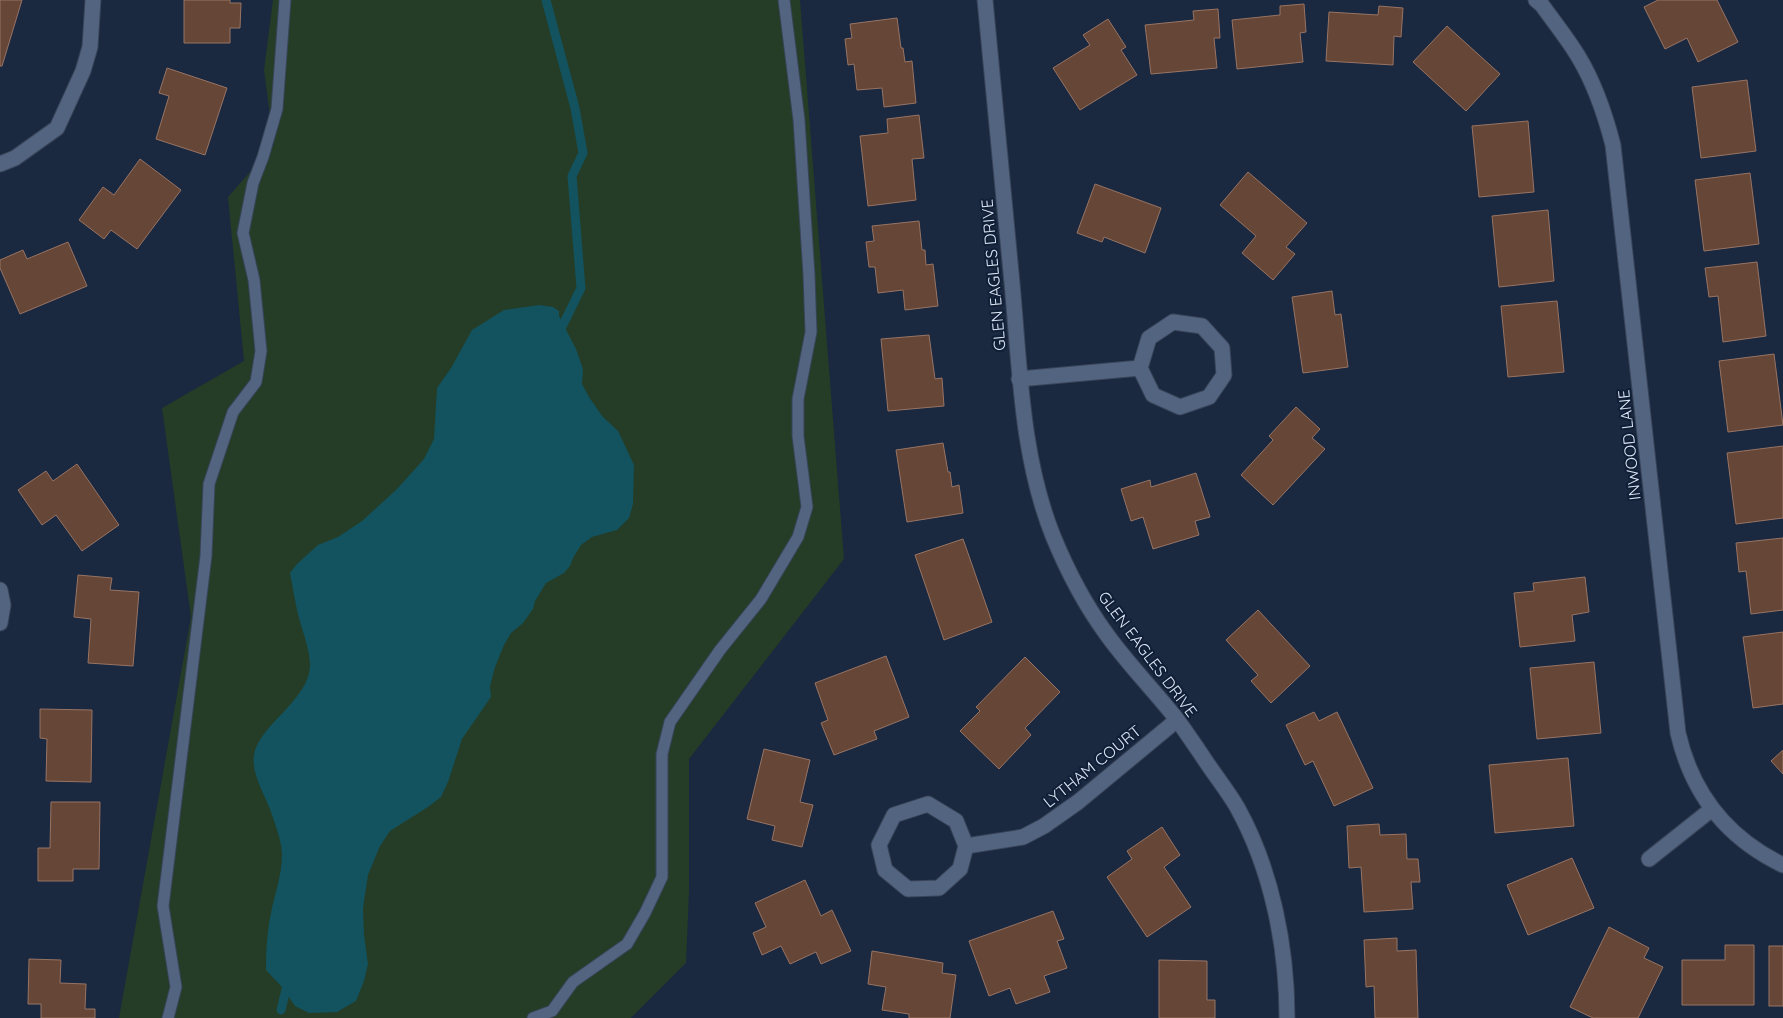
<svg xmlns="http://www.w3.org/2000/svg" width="1783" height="1018" font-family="Quicksand,sans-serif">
<rect width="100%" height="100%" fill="#1a2840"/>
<polygon fill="#253d26" points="273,0 800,0 844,559 689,759 689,892 686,963 631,1018 119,1018 191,617 162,408 244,361 228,197 274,145 264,70"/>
<path fill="#13525f" d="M 539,305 L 553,307 L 559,311 L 559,316 L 576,349 L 583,369 L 582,384 L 589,397 L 602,416 L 618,431 L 634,465 L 633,504 L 629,518 L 617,530 L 592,537 L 581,545 L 573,558 L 570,566 L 564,573 L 546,583 L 535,601 L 533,609 L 523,623 L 511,633 L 504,645 L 495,667 L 490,686 L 491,697 L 462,739 L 448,782 L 441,797 L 428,807 L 390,831 L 380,846 L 368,875 L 363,908 L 364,935 L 368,964 L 364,981 L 356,1001 L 337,1012 L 309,1013 L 295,1006 L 281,986 L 266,970 C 266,950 267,932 271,913 C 275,892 285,867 281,845 C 279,835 275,823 271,812 C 265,795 251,774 254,755 C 258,726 309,700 310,666 C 310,650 303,633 299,618 C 295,603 293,588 290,573 L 297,564 L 318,545 L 338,537 L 362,521 L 397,489 L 424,459 L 434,439 L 437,388 L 451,368 L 472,330 L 504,310 Z"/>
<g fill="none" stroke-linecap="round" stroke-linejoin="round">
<g stroke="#13525f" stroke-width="9">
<polyline points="546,0 575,108 583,153 572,176 581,288 559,333"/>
<polyline points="281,1010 288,981"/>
</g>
</g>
<g fill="#664637" stroke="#977464">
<polygon points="0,0 22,0 2,66 0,66"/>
<polygon points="184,0 230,0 230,3 241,3 240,28 230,28 230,43 184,43"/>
<polygon points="1658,0 1717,0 1738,42 1698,62 1687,38 1665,49 1644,7"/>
<polygon points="1304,4 1306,32 1300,33 1303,62 1237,69 1232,20 1280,15 1280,6"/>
<polygon points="1379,6 1403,8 1401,37 1394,36 1393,65 1326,61 1329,12 1378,15"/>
<polygon points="1218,9 1220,38 1214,38 1217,68 1151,74 1145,25 1194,20 1193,11"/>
<polygon points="897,18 901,48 903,48 905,62 912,61 916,103 884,107 882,88 857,90 854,64 848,65 845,39 852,38 850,24"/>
<polygon points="1108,19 1126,47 1121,50 1137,75 1080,110 1053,68 1090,45 1083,35"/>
<polygon points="1447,26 1500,74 1466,111 1413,62"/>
<polygon points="167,68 227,88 205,155 156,139 169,96 159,93"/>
<polygon points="1747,80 1756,151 1701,158 1692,87"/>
<polygon points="919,115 924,158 912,159 916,200 868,206 860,136 888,133 887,119"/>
<polygon points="1528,121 1534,192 1479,197 1472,126"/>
<polygon points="140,159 181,190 137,249 111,230 104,239 79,220 103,187 114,195"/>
<polygon points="1248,172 1307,223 1286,247 1295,254 1273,280 1242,253 1256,236 1220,205"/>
<polygon points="1750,173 1759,244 1704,251 1695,180"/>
<polygon points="1095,184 1161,208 1145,253 1104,237 1102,242 1077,233"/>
<polygon points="1548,210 1554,281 1499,287 1492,216"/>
<polygon points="919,221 922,250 925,250 926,265 933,264 938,306 905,310 903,290 878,293 875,267 869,267 866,242 874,241 872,226"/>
<polygon points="68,242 87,286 20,314 0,268 0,260 23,250 27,259"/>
<polygon points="1757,262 1766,336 1723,342 1718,296 1709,297 1705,268"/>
<polygon points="1332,291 1335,315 1341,314 1348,367 1303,373 1292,297"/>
<polygon points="1557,301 1564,372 1508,377 1501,306"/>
<polygon points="929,335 935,379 942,378 944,406 888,411 881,339"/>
<polygon points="1774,354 1783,425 1728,432 1719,361"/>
<polygon points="1296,407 1320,429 1312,438 1325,449 1273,505 1241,475 1273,440 1269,436"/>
<polygon points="943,443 948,472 950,472 952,487 959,485 963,513 907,522 896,450"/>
<polygon points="1783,446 1783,518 1736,524 1727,453"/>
<polygon points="77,464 119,525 82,551 56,515 42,525 18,490 46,471 53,481"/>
<polygon points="1196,473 1210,517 1195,521 1199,535 1153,549 1143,517 1131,521 1121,489 1150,480 1151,487"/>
<polygon points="1783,538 1783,610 1751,614 1746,571 1739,572 1736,543"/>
<polygon points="963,539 992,622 944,640 915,555"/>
<polygon points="78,575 112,578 110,590 139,592 133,666 88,663 91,619 74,617"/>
<polygon points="1585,577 1589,612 1572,615 1575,641 1520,647 1514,593 1534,591 1533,583"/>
<polygon points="1258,610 1310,666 1271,703 1251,681 1258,675 1226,640"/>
<polygon points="1783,632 1783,704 1753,708 1743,637"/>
<polygon points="886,656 909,717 874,731 877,739 834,755 821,723 828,720 815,683"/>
<polygon points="1025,657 1060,692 1025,728 1031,735 999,769 960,731 980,711 976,707"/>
<polygon points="1594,662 1601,733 1537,739 1530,668"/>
<polygon points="40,709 92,710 91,782 46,781 47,739 40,738"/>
<polygon points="1314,712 1319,721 1337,712 1373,788 1334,806 1313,761 1305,765 1286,725"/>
<polygon points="764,749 810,760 800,802 813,805 802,847 772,840 775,826 747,819"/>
<polygon points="1783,750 1783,774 1771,761"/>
<polygon points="1568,758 1574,826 1495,833 1489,765"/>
<polygon points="51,802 100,802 99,869 73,869 73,881 38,881 38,848 50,848"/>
<polygon points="1379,824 1380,835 1406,834 1407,859 1418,859 1420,882 1411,882 1413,909 1364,912 1361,867 1349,868 1347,826"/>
<polygon points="1162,827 1180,855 1164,867 1191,907 1147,937 1107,877 1132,859 1127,851"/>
<polygon points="1572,858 1594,908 1528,935 1507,885"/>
<polygon points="805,880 821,916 832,910 851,951 821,964 816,952 790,964 781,946 762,955 753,933 766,927 755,903"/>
<polygon points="1053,911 1064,939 1057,941 1067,968 1044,976 1050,992 1016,1004 1010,988 989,996 969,941"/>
<polygon points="1609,927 1649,948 1644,958 1663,967 1638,1018 1593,1018 1570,1007"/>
<polygon points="1397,938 1397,951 1416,950 1418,1018 1375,1018 1374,986 1366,987 1364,940"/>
<polygon points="1725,945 1754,945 1754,1005 1682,1005 1682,960 1725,960"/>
<rect x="1769" y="946" width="14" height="60"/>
<polygon points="872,951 943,963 942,973 956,975 950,1018 909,1018 909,1014 882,1010 886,987 868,984"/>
<polygon points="29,959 61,960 60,983 86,984 85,1009 95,1009 95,1018 41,1018 41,1004 28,1004"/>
<polygon points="1159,960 1207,961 1207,1000 1215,1000 1215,1018 1159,1018"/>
</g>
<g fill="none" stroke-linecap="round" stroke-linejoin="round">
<g stroke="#384458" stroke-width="13">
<g id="lane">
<polyline points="168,1018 176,987 163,906 206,556 209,484 233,412 256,382 261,351 254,280 243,233 253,183 263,157 277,109 285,0"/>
<polyline points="533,1018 552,1011 573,982 627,944 645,913 662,877 662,754 670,722 720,650 761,599 798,537 807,507 798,436 798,399 811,332 809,275 799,120 784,0"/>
</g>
</g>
<g stroke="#384458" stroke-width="17">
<g id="street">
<path d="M 985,0 C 994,94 1003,189 1012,283 C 1020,368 1021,456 1053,536 C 1067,570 1084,603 1105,632 C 1126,662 1152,688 1175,717 C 1185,730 1194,744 1203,757 C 1214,774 1227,790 1237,807 C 1272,870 1287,947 1287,1018"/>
<path d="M 1536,0 L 1542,5 C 1554,22 1567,38 1578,56 C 1595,84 1605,114 1613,145 L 1678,733 C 1692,794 1727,838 1783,865"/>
<polyline points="0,164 15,158 57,128 83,71 90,47 93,0"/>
<polyline points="1019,379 1140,368 1153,395 1180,407 1209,397 1224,375 1222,348 1202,326 1173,322 1149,338 1140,368"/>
<polyline points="0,590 3,605 0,623"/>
<polyline points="966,846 960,869 939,888 908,889 885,870 879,845 894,815 928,804 956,821 966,846 1023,837 1044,826 1078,802 1177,720"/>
<polyline points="1649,859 1712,809"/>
</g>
</g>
<use href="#lane" stroke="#536480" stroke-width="11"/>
<use href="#street" stroke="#536480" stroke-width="15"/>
</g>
<g text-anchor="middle" stroke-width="4" stroke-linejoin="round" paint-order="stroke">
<g font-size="16" fill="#dde7f7" stroke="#101e36">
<text transform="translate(993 275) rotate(-95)" y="6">GLEN EAGLES DRIVE</text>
<text transform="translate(1629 445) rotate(-96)" y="6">INWOOD LANE</text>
<text transform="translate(1148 654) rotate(53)" y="6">GLEN EAGLES DRIVE</text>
<text transform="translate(1092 766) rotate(-39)" y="6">LYTHAM COURT</text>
</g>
</g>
</svg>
